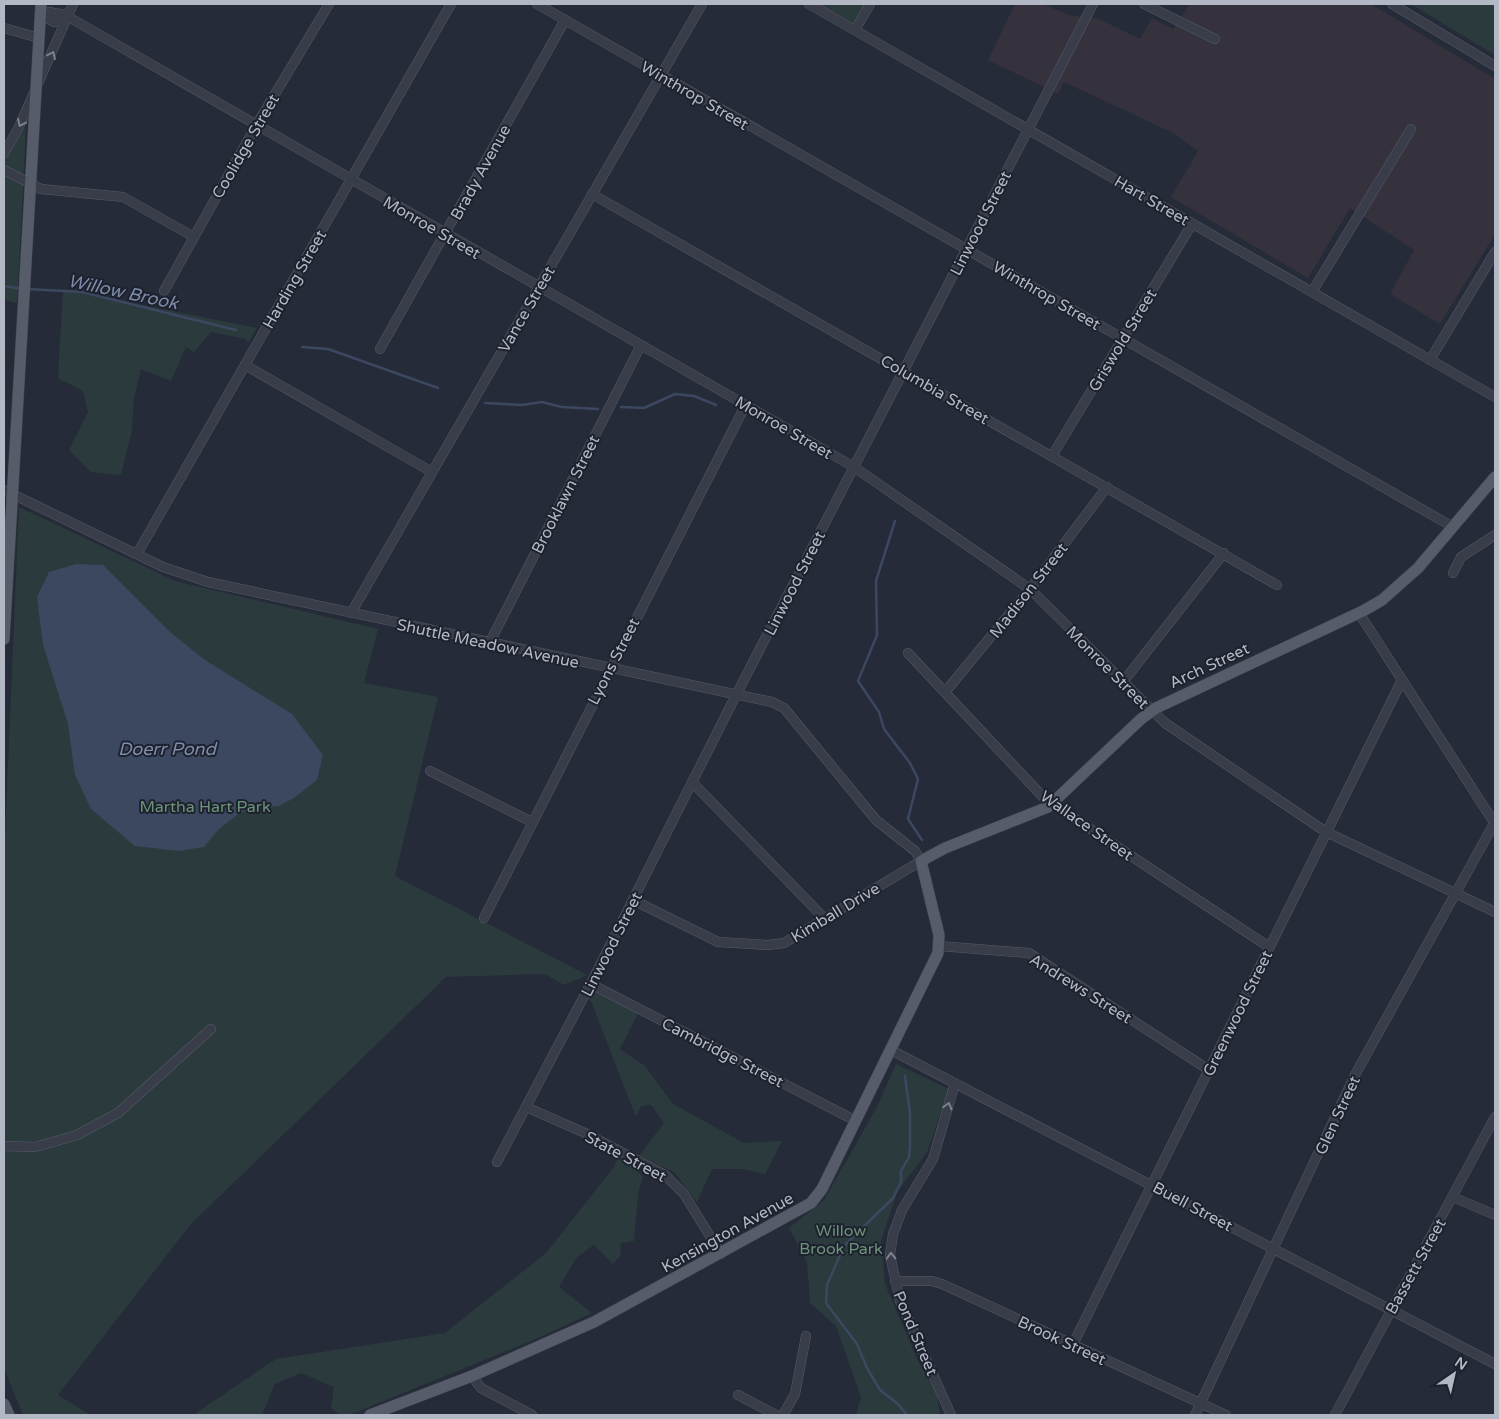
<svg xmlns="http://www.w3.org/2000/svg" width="1499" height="1419" font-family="'Varela Round',sans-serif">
<rect width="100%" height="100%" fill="#252b38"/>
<polygon fill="#35323e" points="1015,4 1042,4 1072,16 1097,18 1140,39 1152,18 1173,29 1190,4 1371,4 1495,79 1495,234 1440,324 1390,294 1414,250 1350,208 1308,278 1171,197 1198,151 1173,133 1064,82 1058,94 988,60"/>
<g fill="#2b3b3d">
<polygon points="818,4 867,4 854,24"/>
<polygon points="1411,4 1495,4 1495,55"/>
<polygon points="26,127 17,303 4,300 4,160"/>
<polygon points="63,289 257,328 248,343 246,339 211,332 194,352 186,347 171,381 141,369 134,398 132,430 121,475 91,472 69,450 88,412 83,391 58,378"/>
<polygon points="19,507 175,581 378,629 364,683 438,697 395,876 587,975 564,985 545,974 446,977 191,1224 58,1395 90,1415 23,1415 4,1368 4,859"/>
<polygon points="594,991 638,1013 620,1049 645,1066 673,1104 744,1143 782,1141 765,1174 743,1169 712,1169 697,1202 674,1172 639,1156 664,1123 651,1105 641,1106 636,1117 591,1001 587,998"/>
<polygon points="896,1064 949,1089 927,1152 897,1192 881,1241 885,1284 919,1363 937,1393 940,1415 856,1415 861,1397 836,1326 810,1303 807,1262 789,1228 824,1200 876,1109"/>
<polygon points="618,1158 631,1163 643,1177 638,1194 634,1241 621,1243 620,1256 613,1264 594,1245 577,1257 559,1287 592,1313 531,1341 349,1415 340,1415 331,1408 334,1387 301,1373 275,1384 262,1415 193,1415 276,1359 445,1333 546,1253 614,1167"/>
</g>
<polygon fill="#3c4760" points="76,564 103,565 171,633 205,660 292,714 323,755 317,780 294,798 279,806 254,808 238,814 218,830 204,847 179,851 135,846 91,809 75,775 68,724 43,645 37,597 49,572"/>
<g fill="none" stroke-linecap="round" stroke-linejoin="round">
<g stroke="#3c4760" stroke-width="2.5">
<polyline points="4,286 22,289"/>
<polyline points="27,289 82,292 236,330"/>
<polyline points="302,347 328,349 438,388"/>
<polyline points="485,403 522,405 542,402 562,407 598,409"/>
<polyline points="621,407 644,408 675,394 694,396 716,405"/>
<polyline points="895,521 876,581 877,635 858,681 879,712 884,729 910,763 918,779 908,819 922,840"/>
<polyline points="905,1076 910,1113 910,1147 909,1157 901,1171 901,1182 893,1198 844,1246 827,1285 826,1303 857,1344 867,1368 880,1390 898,1404 907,1415"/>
</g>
<g stroke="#565b67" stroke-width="10">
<g id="minor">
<polyline points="537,4 1453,527"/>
<polyline points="809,4 1495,397"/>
<polyline points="1144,4 1215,39"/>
<polyline points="1392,4 1495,66"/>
<polyline points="41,15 49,12 65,15 854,467 1030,589 1165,723 1326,832 1495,912"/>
<polyline points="41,15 54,22 69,18"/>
<polyline points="4,28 39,38"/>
<polyline points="855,30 870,4"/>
<polyline points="4,153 18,129 73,4"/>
<polyline points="4,170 41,189 123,197 194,237"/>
<polyline points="592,194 1277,585"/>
<polyline points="164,291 257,124 329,4"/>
<polyline points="1312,292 1411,129"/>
<polyline points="380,349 565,20"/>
<polyline points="1430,360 1495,252"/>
<polyline points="245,365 432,472"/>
<polyline points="1052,456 1192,224"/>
<polyline points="4,490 163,567 208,582 772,702 784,708 876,820 915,851 921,861 784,943 768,945 718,942 633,900"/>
<polyline points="137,554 451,4"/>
<polyline points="1453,573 1461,557 1495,535"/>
<polyline points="351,613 702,4"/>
<polyline points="1359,613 1495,824"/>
<polyline points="490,642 641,345"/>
<polyline points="908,653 1045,799 1269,947"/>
<polyline points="1123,682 1224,553"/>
<polyline points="946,691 1030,589 1107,487"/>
<polyline points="430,771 532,822"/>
<polyline points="692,782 824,918"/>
<polyline points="484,918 745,406"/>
<polyline points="939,946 1029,953 1209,1070"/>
<polyline points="591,984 856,1121"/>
<polyline points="891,1050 1495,1364"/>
<polyline points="526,1107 585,1133 665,1175 684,1194 721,1254"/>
<polyline points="4,1146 35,1147 77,1135 118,1113 211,1029"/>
<polyline points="497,1162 593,979 733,701 1093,4"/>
<polyline points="1453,1197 1495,1215"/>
<polyline points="895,1281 932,1281 942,1284 1226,1415"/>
<polyline points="1072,1346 1402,680"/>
<polyline points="472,1376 481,1388 532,1415"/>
<polyline points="738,1395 776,1415"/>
<polyline points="783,1415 795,1394 806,1336"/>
<polyline points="951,1415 900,1301 890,1255 893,1234 902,1210 933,1159 955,1083"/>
<polyline points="1195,1415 1355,1075 1495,822"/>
<polyline points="1335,1415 1495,1117"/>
</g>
</g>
<g stroke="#414652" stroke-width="12">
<g id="major">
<polyline points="4,639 41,4"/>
<polyline points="4,1404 9,1415"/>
<polyline points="370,1415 472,1376 594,1322 811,1203 822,1189 938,953 939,935 921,861 945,848 1048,807 1141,719 1156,708 1363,611 1382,600 1418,568 1495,477"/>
</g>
</g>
<use href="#minor" stroke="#383d49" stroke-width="9"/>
<use href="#major" stroke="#565c69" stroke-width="11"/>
</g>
<defs><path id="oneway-chevron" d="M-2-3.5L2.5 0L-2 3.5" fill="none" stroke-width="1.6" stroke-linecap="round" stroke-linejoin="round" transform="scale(1.25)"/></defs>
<g stroke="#7c818d">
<use href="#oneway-chevron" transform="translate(52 55) rotate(-65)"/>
<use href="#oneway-chevron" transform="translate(21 123) rotate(115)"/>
<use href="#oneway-chevron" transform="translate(948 1106) rotate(-75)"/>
<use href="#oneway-chevron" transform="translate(891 1256) rotate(-92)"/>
</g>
<g text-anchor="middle" stroke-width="4" stroke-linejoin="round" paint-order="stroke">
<g font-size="16" fill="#b3b8c5" stroke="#1d222e">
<text transform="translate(695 95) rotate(30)" y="6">Winthrop Street</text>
<text transform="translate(245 146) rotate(-60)" y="6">Coolidge Street</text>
<text transform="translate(480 172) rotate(-61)" y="6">Brady Avenue</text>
<text transform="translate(1152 200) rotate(30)" y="6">Hart Street</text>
<text transform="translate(980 223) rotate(-63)" y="6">Linwood Street</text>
<text transform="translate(432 227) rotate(30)" y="6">Monroe Street</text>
<text transform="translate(294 279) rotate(-60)" y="6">Harding Street</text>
<text transform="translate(1047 295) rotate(30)" y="6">Winthrop Street</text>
<text transform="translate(526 309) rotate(-60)" y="6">Vance Street</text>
<text transform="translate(1122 340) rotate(-59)" y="6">Griswold Street</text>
<text transform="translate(935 389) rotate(30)" y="6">Columbia Street</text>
<text transform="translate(784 427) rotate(30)" y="6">Monroe Street</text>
<text transform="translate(565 494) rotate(-63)" y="6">Brooklawn Street</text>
<text transform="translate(794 583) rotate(-63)" y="6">Linwood Street</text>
<text transform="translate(1028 590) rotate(-52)" y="6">Madison Street</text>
<text transform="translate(488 643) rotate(12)" y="6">Shuttle Meadow Avenue</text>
<text transform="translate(613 661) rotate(-63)" y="6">Lyons Street</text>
<text transform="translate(1209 665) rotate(-25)" y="6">Arch Street</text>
<text transform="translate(1108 667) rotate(45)" y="6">Monroe Street</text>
<text transform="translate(1087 825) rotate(35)" y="6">Wallace Street</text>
<text transform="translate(835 912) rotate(-31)" y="6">Kimball Drive</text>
<text transform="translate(611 944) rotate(-63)" y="6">Linwood Street</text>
<text transform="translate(1081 988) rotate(32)" y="6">Andrews Street</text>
<text transform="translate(1237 1013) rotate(-64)" y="6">Greenwood Street</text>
<text transform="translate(723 1052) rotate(27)" y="6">Cambridge Street</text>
<text transform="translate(1337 1115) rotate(-65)" y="6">Glen Street</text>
<text transform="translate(626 1156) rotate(28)" y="6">State Street</text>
<text transform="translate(1193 1206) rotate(28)" y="6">Buell Street</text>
<text transform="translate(727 1232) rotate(-29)" y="6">Kensington Avenue</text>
<text transform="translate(1415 1266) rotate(-61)" y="6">Bassett Street</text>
<text transform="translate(916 1333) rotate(67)" y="6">Pond Street</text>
<text transform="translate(1062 1340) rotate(25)" y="6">Brook Street</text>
</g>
<g font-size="16" fill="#6d937a" stroke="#1d222e">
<text x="205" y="812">Martha Hart Park</text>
<text x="841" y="1236">Willow<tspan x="841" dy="18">Brook Park</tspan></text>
</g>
<g font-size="18" font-style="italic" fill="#7e8caa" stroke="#1d222e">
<text transform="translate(123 292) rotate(12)" y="6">Willow Brook</text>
<text x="167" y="755">Doerr Pond</text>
</g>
</g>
<rect width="1499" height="1419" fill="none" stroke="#b3b8c5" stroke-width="10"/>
<g transform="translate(1454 1374) rotate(34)" stroke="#1d222e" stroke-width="4" paint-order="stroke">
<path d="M0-4L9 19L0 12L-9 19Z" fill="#b3b8c5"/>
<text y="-8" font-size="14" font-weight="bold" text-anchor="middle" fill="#b3b8c5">N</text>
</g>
</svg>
